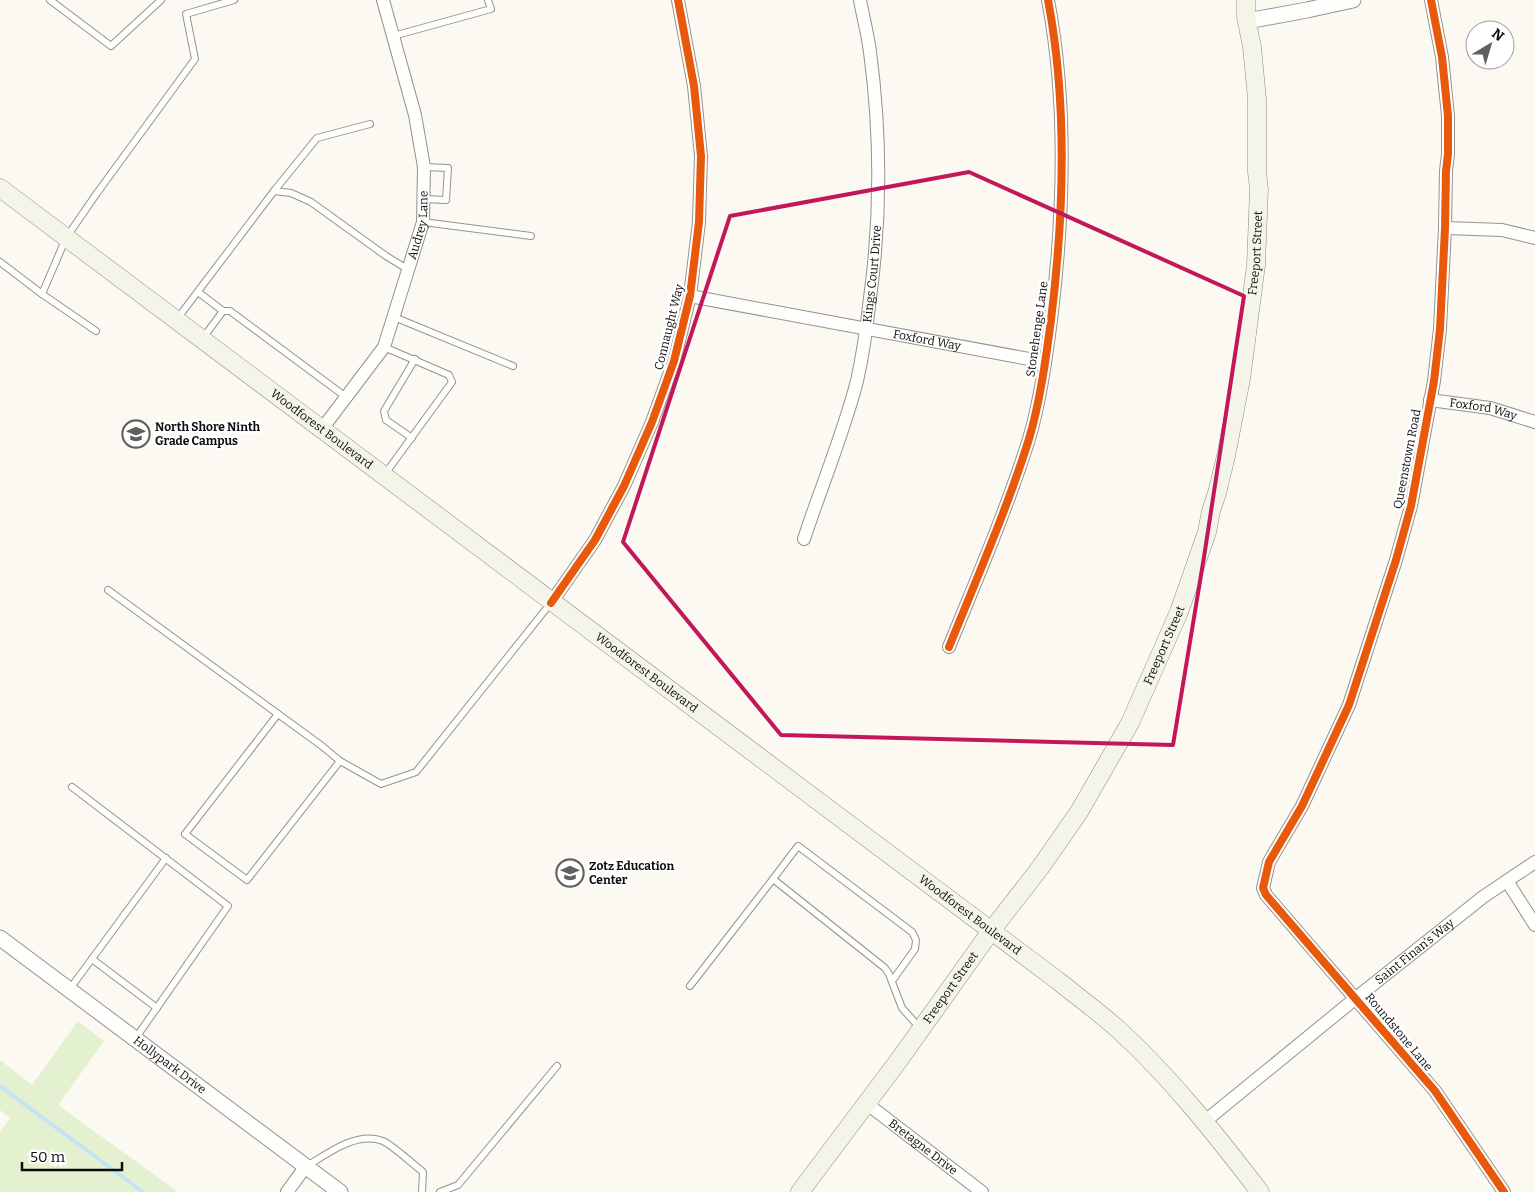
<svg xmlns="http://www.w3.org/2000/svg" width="1535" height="1192" font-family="Bitter,serif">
<rect width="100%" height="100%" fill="#fbf9f1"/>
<polygon fill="#e3f1d1" points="78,1021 104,1041 58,1105 178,1192 0,1192 0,1132 10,1118 0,1110 0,1060 32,1085"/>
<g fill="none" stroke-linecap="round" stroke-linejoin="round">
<polyline stroke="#c6e3f6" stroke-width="4" points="0,1086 143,1192"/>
<g stroke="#949390" stroke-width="8">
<g id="service">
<polyline points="50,0 111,46 161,0"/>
<polyline points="393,36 491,9 488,0"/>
<polyline points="274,191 291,193 311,202 386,256 404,267 410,267"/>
<polyline points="424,199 446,200 448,168 424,167"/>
<polyline points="423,222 531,236"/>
<polyline points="0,262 42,294 96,331"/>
<polyline points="198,292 223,311 230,311 346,397"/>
<polyline points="42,294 66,238 97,193 195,59 186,14 234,0"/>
<polyline points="394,317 513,366"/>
<polyline points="177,319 274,191 317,138 370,124"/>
<polyline points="203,338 223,311"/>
<polyline points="384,347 449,375 452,382 385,474"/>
<polyline points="412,438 386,420 384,411 415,359"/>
<polyline points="108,590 322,746 340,761 381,784 416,772 550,604"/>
<polyline points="278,714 185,834 247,880 340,761"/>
<polyline points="72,787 228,906 135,1039"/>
<polyline points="773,879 798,846 912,932 916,940 915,949 892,981"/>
<polyline points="92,959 157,1008"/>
<polyline points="690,986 773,879 885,968 889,974 902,1008 920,1028"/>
<polyline points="69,990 166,858"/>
<path d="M 307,1166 C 328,1153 357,1131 383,1141 C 392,1145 414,1165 423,1172 L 422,1192"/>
<polyline points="440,1192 458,1185 557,1066"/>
</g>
</g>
<g stroke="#949390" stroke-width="14">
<g id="minor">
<polyline points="1431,0 1442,57 1448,116 1448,154 1446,171 1445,228 1440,329 1434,381 1418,468 1411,506 1396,560 1349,705 1302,806 1269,862 1263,888 1266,895 1435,1091 1504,1192"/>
<polyline points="1445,228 1502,230 1535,238"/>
<path id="s1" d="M 690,296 L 1045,362"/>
<path id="s2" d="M 1430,400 L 1490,408 L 1535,422"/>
<path id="s3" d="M 322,429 L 384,347 L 423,222 L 424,167 L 415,115 L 383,0"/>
<path id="s4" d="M 804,539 C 821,487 843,435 857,381 C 863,354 867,326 870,298 C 881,217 881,134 870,52 C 868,35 863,17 860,0"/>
<polyline points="551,603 595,540 624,486 652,422 674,361 690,296 699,222 701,156 694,86 678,0"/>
<path d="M 949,647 C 977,578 1007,509 1029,439 C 1040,402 1046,358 1051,320 C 1064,215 1068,105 1048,0"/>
<polyline points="1507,881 1535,925"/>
<path id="s5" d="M 866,1103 L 982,1192"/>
<path id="s6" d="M 1204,1122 L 1356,998 L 1483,897 L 1535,862"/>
<polyline points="287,1192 306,1166"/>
</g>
</g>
<g stroke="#949390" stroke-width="17">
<g id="tertiary">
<polyline points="1247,21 1307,10 1353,0"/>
<path id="s7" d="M 0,938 L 340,1192"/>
</g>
</g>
<g stroke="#8b8a86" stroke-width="19">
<g id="secondary">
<path id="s8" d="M 0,188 L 1057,980 C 1078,997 1100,1013 1120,1031 C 1172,1079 1217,1136 1260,1192"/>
<path id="s9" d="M 800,1192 L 899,1060 L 991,931 L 1040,868 L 1079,812 L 1130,723 L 1179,612 L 1207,532 L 1211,511 L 1217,493 L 1226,456 L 1241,379 L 1256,265 L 1259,189 L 1257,172 L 1257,99 L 1252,47 L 1246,17 L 1246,0"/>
</g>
</g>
<use href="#service" stroke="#fefefd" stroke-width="6"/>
<use href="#minor" stroke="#fefefd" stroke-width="12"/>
<use href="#tertiary" stroke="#fefefd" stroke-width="15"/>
<use href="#secondary" stroke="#f5f4e8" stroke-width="18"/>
<g stroke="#fff" stroke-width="11">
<g id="cycleway">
<polyline points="1431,0 1442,57 1448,116 1448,154 1446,171 1445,228 1440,329 1434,381 1418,468 1411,506 1396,560 1349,705 1302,806 1269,862 1263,888 1266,895 1435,1091 1504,1192"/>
<polyline points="551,603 595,540 624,486 652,422 674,361 690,296 699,222 701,156 694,86 678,0"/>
<path d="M 949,647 C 977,578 1007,509 1029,439 C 1040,402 1046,358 1051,320 C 1064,215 1068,105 1048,0"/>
</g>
</g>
<use href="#cycleway" stroke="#e8590c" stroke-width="8"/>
</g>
<path fill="none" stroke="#c2185b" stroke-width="4" stroke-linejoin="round" d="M 969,172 L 1244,296 L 1204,557 L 1173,745 L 781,735 L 623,542 L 730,216 Z"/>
<defs>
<g id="school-ring" transform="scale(1.4375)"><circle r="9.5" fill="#fff" stroke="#60605d" stroke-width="1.5"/><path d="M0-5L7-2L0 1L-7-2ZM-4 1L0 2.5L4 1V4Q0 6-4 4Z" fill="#60605d"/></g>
</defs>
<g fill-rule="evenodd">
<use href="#school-ring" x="136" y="434"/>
<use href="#school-ring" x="570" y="873"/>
</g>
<g text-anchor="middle" stroke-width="5" stroke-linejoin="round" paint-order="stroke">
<g font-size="12" fill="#0d0d0d" stroke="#fff">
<text dy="4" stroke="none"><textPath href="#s3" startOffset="230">Audrey Lane</textPath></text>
<text dy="4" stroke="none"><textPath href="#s9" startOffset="1064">Freeport Street</textPath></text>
<text dy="4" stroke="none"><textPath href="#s4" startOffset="275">Kings Court Drive</textPath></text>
<text transform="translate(669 327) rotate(-76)" y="4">Connaught Way</text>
<text transform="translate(1037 329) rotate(-82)" y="4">Stonehenge Lane</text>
<text dy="4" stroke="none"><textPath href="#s1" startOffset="241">Foxford Way</textPath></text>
<text dy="4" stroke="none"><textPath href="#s2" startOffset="54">Foxford Way</textPath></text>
<text dy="4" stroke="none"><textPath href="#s8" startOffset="402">Woodforest Boulevard</textPath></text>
<text transform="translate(1407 459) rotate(-79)" y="4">Queenstown Road</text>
<text dy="4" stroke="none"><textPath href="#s9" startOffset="659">Freeport Street</textPath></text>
<text dy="4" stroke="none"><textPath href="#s8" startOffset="808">Woodforest Boulevard</textPath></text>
<text dy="4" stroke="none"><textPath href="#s8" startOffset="1212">Woodforest Boulevard</textPath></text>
<text dy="4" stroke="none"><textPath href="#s6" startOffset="271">Saint Finan's Way</textPath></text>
<text dy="4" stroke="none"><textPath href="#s9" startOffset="254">Freeport Street</textPath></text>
<text transform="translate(1399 1032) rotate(50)" y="4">Roundstone Lane</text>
<text dy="4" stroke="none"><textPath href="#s7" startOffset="212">Hollypark Drive</textPath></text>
<text dy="4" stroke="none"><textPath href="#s5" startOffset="72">Bretagne Drive</textPath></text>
</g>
<g font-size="12" font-weight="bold" fill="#0d0d0d" stroke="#fff" text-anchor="start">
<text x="155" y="431">North Shore Ninth<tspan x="155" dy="14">Grade Campus</tspan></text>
<text x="589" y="870">Zotz Education<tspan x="589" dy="14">Center</tspan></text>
</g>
</g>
<g transform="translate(1490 45) rotate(38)"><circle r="24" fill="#ffffff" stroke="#9e9e9e"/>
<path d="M0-4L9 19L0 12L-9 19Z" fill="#60605d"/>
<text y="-8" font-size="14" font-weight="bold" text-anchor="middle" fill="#0d0d0d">N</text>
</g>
<path d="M22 1162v8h100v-8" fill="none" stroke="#0d0d0d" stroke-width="2.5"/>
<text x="30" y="1162" font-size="15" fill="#0d0d0d" stroke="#ffffff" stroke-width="4" paint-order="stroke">50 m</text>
</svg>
